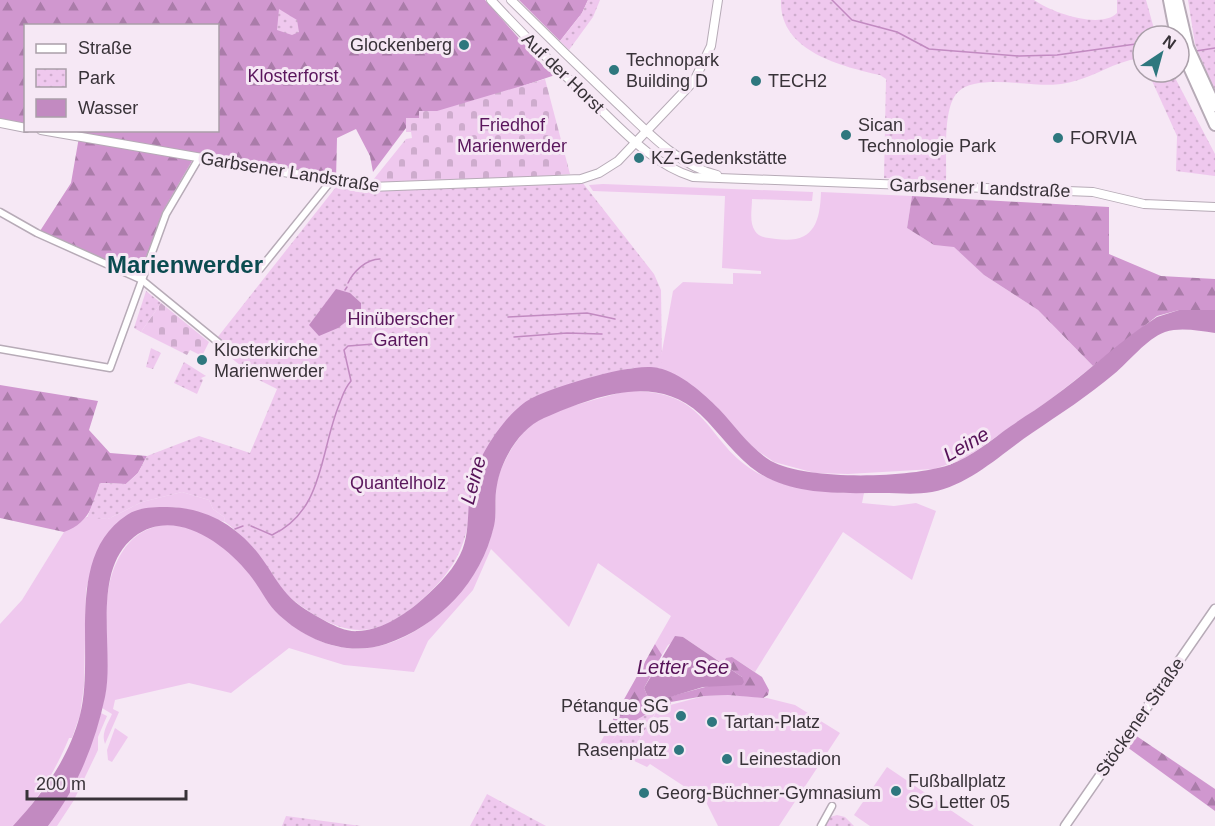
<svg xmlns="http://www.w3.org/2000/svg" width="1215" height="826" font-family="Arial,sans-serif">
<defs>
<pattern id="forest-firs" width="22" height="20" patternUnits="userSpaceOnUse" patternTransform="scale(1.5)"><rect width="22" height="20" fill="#d097cf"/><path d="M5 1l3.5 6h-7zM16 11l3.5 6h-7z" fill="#aa7ca9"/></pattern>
<pattern id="cemetery-stones" width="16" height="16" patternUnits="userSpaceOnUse" patternTransform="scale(1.5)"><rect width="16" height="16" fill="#efc8ee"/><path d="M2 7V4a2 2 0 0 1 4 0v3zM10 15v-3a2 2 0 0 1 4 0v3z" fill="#ceaccd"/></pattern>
<pattern id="park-dots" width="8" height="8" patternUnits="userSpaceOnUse" patternTransform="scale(1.5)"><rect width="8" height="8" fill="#efc8ee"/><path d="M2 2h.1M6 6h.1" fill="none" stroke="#ceaccd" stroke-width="1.8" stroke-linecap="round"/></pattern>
</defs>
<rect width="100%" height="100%" fill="#f6e8f5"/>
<g fill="#efc8ee">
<path d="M 603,184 L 813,192 L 812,201 L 752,199 C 752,209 749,222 755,231 C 759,238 768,238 776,239 C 812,244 820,225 821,192 L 912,196 L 907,228 L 934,245 L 954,246 L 984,275 L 1038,310 L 1093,366 L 1051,399 L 964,459 L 934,469 L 848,474 L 815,473 L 774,462 L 755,449 L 699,391 L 659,368 L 673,291 L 683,282 L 733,284 L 733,273 L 761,274 L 761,271 L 722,268 L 725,196 L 593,191 L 589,185 Z"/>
<path d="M 625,391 C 715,388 703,447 764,476 C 795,491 830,493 864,493 L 862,503 L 894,506 L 916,503 L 936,511 L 912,580 L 843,532 L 755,672 L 732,657 L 724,660 L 723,664 L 683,637 L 668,645 L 662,655 L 655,644 L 671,616 L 598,563 L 569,627 L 491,549 L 473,590 L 428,641 L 414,672 L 344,665 L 289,648 L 231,693 L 189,683 L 115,700 L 113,709 L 119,712 L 105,744 C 101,734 107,725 112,714 L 102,708 C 115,662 97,613 114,568 C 123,547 134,532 158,526 C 195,518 232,551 253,578 C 264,593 271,609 286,621 C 317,644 349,656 387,644 C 438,627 484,577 494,524 C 497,511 494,496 497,483 C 501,465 514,441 528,428 C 548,409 597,400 625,391 Z"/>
<path d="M 182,492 L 209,500 L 213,509 L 224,517 L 225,522 L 175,507 L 142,509 L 124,518 L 93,563 L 86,590 L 84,686 L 80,715 L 72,738 L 69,738 C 55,772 38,799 14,826 L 0,826 L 0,624 L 22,600 L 64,532 L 86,517 L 108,519 L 142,502 Z"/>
<polygon points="728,695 767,698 795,705 840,733 779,826 718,826 705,800 650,764 647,767 628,758 659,708 704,696"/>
<path d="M 101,713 L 107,716 L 98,737 L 98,750 L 74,800 L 57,826 L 48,826 C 74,792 88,754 101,713 Z"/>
<polygon points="613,719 618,732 604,752 613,758 612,760 596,751"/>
<polygon points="115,728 128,737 112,762 108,760 107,750"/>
<polygon points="887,767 974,826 870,826 854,815"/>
</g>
<g fill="url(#forest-firs)">
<polygon points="0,0 485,0 546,69 555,75 481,100 419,118 406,118 406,128 373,172 370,156 356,129 337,138 336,180 196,154 163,211 139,276 40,231 71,183 79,137 49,131 218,130 218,26 26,26 25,126 0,121"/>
<polygon points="519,0 588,0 582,13 560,41"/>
<polygon points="912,196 1109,207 1109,254 1161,276 1215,279 1215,310 1179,310 1157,316 1093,366 1038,310 984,275 954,247 934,245 907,228"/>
<path d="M 0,385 L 98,401 L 89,430 L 110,453 L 147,456 L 138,473 L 126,484 L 100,483 C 94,506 87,524 64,532 L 0,518 Z"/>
<polygon points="655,644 662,655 644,688 647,695 657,700 742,677 723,664 726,658 732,657 762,677 769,690 768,695 763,698 728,695 704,696 671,702 670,705 659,708 656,712 654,710 618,732 613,719"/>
<polygon points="1135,735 1215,789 1215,811 1127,747"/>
</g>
<g fill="url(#cemetery-stones)">
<polygon points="545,79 570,174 476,181 375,183 373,180 406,139 412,138 411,132 406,132 406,118 419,118 419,111 437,111"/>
<polygon points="161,303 209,342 202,356 190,350 187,355 141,332"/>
</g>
<g fill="url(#park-dots)">
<polygon points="588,0 600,0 593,17 569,50 560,41 582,13"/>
<path d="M 781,0 L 1034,0 C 1051,12 1100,30 1117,13 L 1117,0 L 1146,0 L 1156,36 L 1143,36 L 1143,63 C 1139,60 1136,59 1130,60 C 1107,66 1086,81 1061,84 C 1035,88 977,73 958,92 C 942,107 947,158 946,181 L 884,178 L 886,79 L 880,75 C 841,66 779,51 781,0 Z"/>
<polygon points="1188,0 1215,0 1215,92 1195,44"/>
<polygon points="279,9 297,20 299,32 292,35 277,30"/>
<polygon points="1148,72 1172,72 1215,154 1215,176 1176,171 1177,136"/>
<path d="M 582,182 L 654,274 L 661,290 L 662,361 L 659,368 L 631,368 L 534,397 L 469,516 C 465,554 446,579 417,604 C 381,634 354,639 313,614 C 304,608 295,602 287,595 C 265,571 253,542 225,522 L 224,517 L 213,509 L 209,500 L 182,492 L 142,502 L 108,519 L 87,518 L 100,483 L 126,484 L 138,473 L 147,456 L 199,436 L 250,453 L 277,389 L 257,379 L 213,343 L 336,187 L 380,191 Z"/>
<polygon points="146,291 161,303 141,332 134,328"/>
<polygon points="151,348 161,353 153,369 146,367"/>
<polygon points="184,362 206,376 201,378 203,380 197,394 174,383"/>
<path d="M 654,710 L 656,712 L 628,758 L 613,758 L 604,752 C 617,730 632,722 654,710 Z"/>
<polygon points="487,794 546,826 470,826"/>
<polygon points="837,815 845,817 854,826 825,826 830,817"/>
<polygon points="286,816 361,826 282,826"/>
</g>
<g fill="#c28ac1">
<polygon points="336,289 350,293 361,303 361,310 338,328 319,336 309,325"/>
<path d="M 1179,310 L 1215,310 L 1215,333 C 1199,331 1181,327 1165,332 C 1146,339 1129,362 1114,374 C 1088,396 1060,414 1032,433 C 1001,454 970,485 932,492 C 915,495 898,493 882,493 C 841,493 795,496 759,473 C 735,457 721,434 700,414 C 655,372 593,397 544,418 C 520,428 501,460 497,485 C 494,498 497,513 494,526 C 481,582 439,626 386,644 C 348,657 307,641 279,615 C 266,603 260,587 249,574 C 224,543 174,506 134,537 C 90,572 115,651 105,697 C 95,744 77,788 48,826 L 13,826 C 43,793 68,760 80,715 C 96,654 63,557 127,515 C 139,507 153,507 167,507 C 207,507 241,528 263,560 C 271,571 278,584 287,594 C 297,606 313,614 327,622 C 337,627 347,632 358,631 C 378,631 401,617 417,604 C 433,590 450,575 460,555 C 470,535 467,513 470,491 C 474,461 505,412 532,398 C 557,386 632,362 658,368 C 681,373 703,393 719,409 C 736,427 750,448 771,461 C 807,481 910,478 949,465 C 972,457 991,440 1011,426 C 1025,416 1039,408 1052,398 C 1083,376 1111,349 1142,327 L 1157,317 Z"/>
<polygon points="675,636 683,637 742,677 744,682 742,685 703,687 657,701 647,695 644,688"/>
</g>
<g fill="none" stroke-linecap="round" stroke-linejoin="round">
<g stroke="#c28ac1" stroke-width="1.5">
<polyline points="832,0 852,20 897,32 929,49 1019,56 1057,55 1143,43"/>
<polyline points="1196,51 1215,48"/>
<path d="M 348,283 C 353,272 366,259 380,259"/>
<polyline points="345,290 347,287"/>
<polyline points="508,317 587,313 615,319"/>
<polyline points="514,337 567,333 602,334"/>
<path d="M 251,526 L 272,535 C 324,511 320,451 339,405 C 343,395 344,389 351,381 L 344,350 L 348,346 L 387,343"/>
<polyline points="235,529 243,526"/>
</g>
<g stroke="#b7abb7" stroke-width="9">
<g id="minor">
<polyline points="0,212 37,233 142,280 219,343"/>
<polyline points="260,269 331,181"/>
<polyline points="0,349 110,368 166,214 199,158"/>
<polyline points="821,826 832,806"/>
</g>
</g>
<g stroke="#b7abb7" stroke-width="10">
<g id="tertiary">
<path d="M 491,0 C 524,36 559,70 595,104 C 624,132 654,165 693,177 L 1093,192 L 1144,204 L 1215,207"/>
<path d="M 511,0 C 546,35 581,69 617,103 C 647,131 677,165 717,175"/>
<polyline points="0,123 26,128"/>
<polyline points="41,130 370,187 581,179 599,173 618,161 694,81 711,46 718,0"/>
</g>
</g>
<g stroke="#b7abb7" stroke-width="11">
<polyline id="secondary" points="1065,826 1215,609"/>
</g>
<g stroke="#b7abb7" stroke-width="14">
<g id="trunk">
<polyline points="1169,0 1176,36"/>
<polyline points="1177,0 1188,47 1215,106"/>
<polyline points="1179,45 1215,125"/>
</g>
</g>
<use href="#minor" stroke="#fff" stroke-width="6"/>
<use href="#tertiary" stroke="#fff" stroke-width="8"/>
<use href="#secondary" stroke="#fff" stroke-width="8"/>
<use href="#trunk" stroke="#fff" stroke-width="10"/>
</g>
<g fill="#2e777e" stroke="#f6e8f5" stroke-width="2">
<circle cx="464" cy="45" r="6"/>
<circle cx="614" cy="70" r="6"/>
<circle cx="756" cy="81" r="6"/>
<circle cx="846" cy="135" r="6"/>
<circle cx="1058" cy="138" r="6"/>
<circle cx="639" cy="158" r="6"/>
<circle cx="202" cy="360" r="6"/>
<circle cx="681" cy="716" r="6"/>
<circle cx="712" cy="722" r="6"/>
<circle cx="679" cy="750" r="6"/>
<circle cx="727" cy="759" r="6"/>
<circle cx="896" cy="791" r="6"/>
<circle cx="644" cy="793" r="6"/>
</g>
<g text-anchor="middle" stroke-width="6" stroke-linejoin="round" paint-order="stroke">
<g font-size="18" fill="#383238" stroke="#f6e8f5" text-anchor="start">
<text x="452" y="51" text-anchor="end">Glockenberg</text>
<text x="626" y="66">Technopark<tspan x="626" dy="21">Building D</tspan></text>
<text x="768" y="87">TECH2</text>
<text x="858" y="131">Sican<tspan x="858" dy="21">Technologie Park</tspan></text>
<text x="1070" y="144">FORVIA</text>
<text x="651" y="164">KZ-Gedenkstätte</text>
<text x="214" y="356">Klosterkirche<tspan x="214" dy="21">Marienwerder</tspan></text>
<text x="669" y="712" text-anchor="end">Pétanque SG<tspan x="669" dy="21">Letter 05</tspan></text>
<text x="724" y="728">Tartan-Platz</text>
<text x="667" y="756" text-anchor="end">Rasenplatz</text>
<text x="739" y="765">Leinestadion</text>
<text x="908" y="787">Fußballplatz<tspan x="908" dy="21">SG Letter 05</tspan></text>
<text x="656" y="799">Georg-Büchner-Gymnasium</text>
</g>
<g font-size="18" fill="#383238" stroke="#f6e8f5">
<text transform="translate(563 73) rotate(44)" y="6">Auf der Horst</text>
<text transform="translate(290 172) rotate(9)" y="6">Garbsener Landstraße</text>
<text transform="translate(980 188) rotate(2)" y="6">Garbsener Landstraße</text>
<text transform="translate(1140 717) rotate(-55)" y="6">Stöckener Straße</text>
</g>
<g font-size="18" fill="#5a165c" stroke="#f6e8f5">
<text x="293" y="82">Klosterforst</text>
<text x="512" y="131">Friedhof<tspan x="512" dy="21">Marienwerder</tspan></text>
<text x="401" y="325">Hinüberscher<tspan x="401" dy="21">Garten</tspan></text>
<text x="398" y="489">Quantelholz</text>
</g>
<g font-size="20" font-style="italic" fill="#561258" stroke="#f6e8f5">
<text transform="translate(966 444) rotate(-30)" y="7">Leine</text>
<text transform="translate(473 480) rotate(-75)" y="7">Leine</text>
<text x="683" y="674">Letter See</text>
</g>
<g font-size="24" font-weight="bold" fill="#0b4b50" stroke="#f6e8f5">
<text x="185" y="273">Marienwerder</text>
</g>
</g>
<rect x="24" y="24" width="195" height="108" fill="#f6e8f5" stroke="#aa9fa9" stroke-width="1.5"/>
<rect x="36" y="44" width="30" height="9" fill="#ffffff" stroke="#aa9fa9" stroke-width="1.5"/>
<text x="78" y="54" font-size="18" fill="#383238">Straße</text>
<rect x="36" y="69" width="30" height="18" fill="url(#park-dots)" stroke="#aa9fa9" stroke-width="1.5"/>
<text x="78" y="84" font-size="18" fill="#383238">Park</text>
<rect x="36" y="99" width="30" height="18" fill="#c28ac1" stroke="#aa9fa9" stroke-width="1.5"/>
<text x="78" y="114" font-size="18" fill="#383238">Wasser</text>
<g transform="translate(1161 54) rotate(36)"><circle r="28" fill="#f6e8f5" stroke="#aa9fa9" stroke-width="1.5"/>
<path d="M0-4.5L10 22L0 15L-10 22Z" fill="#2e777e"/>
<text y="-9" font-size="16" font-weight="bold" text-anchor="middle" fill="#383238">N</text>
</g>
<path d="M27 790v9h159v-9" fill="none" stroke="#383238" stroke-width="3"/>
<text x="36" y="790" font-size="18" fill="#383238" stroke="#f6e8f5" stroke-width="4.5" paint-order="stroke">200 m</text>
</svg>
